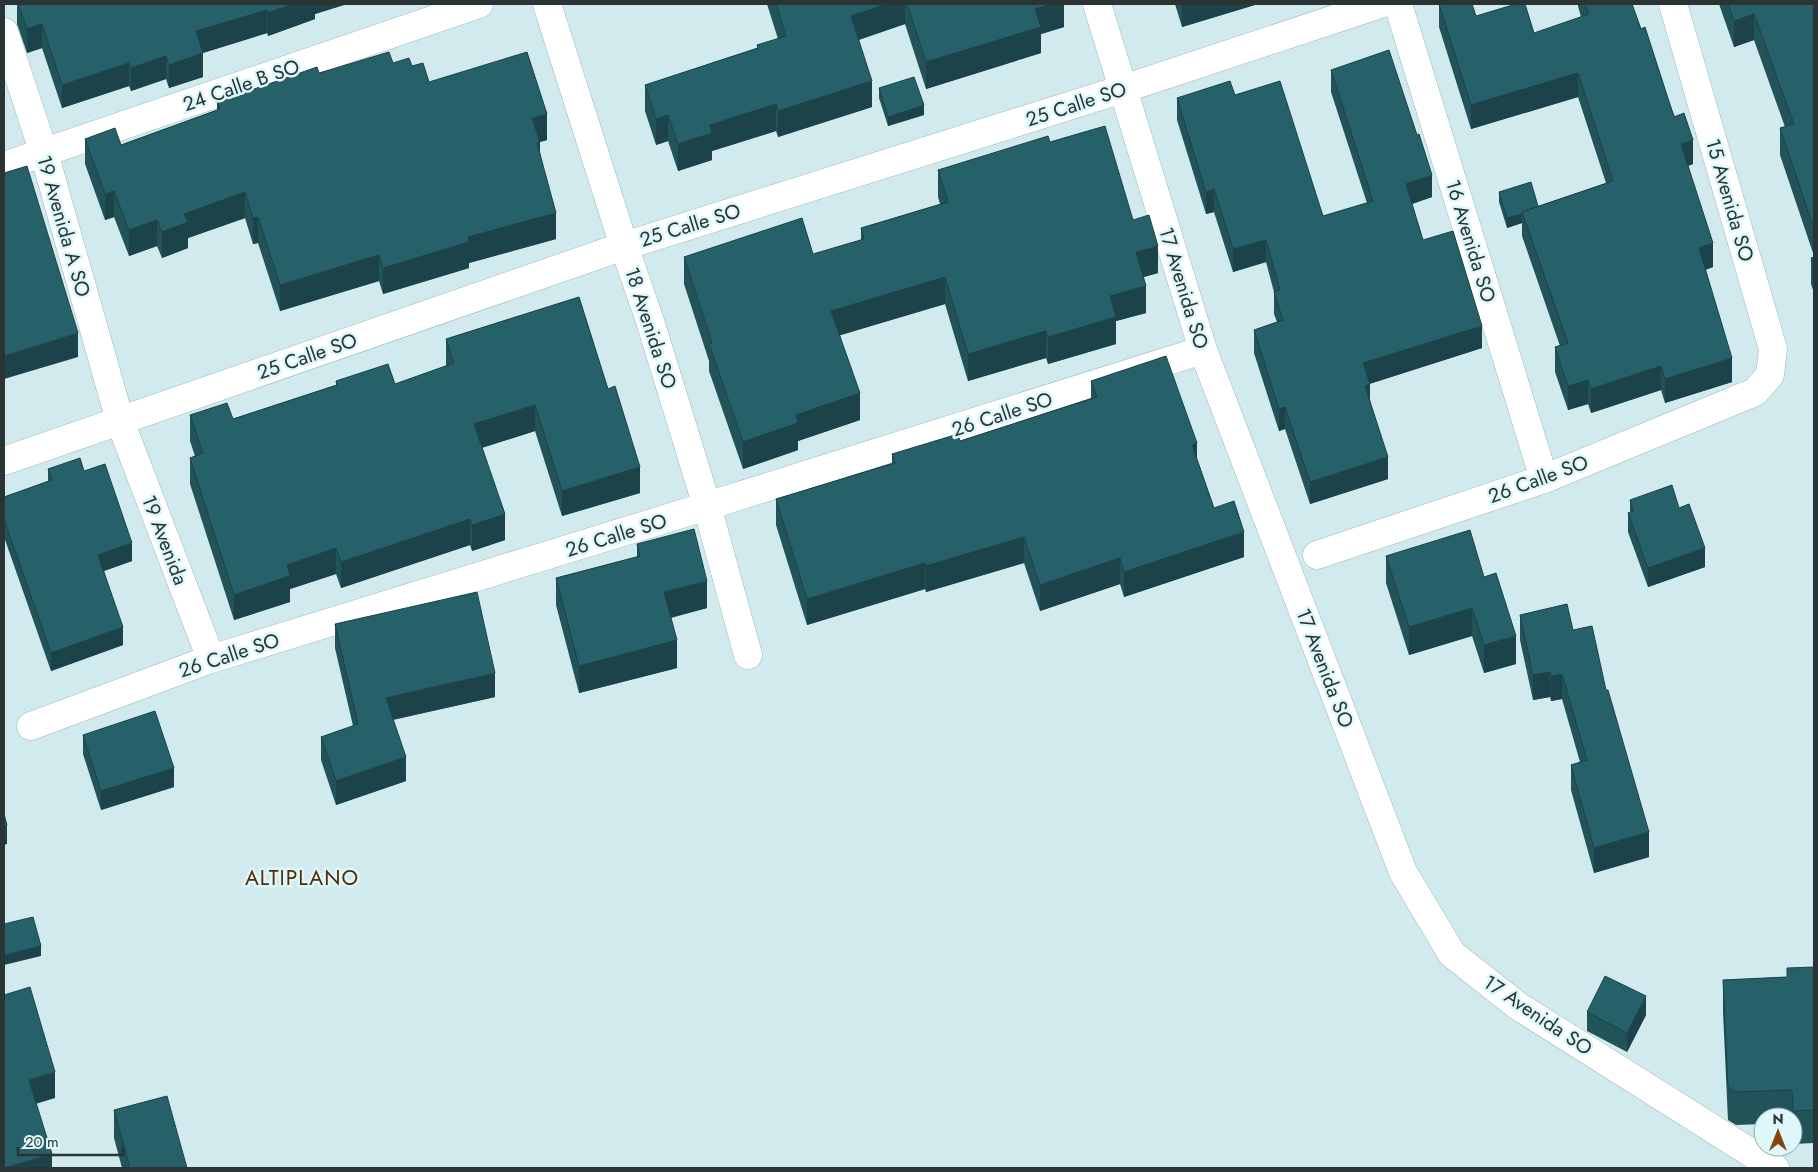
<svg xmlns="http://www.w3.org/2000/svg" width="1818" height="1172" font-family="Jost,sans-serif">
<rect width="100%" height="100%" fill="#d0eaed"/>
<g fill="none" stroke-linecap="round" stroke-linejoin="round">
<g stroke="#9fb8bb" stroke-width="29">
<g id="minor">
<polyline points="547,4 624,246 650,321 707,506 748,655"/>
<polyline points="1097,4 1203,350 1403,872 1452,954 1518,1006 1775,1168"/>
<polyline points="1398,4 1544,479"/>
<polyline points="4,32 44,153 120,421 211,659"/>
<polyline points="4,166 479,4"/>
<polyline points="4,461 624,246 1123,89 1380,4"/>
<polyline points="1317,555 1544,479 1755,392 1770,375 1773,349 1673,4"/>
<polyline points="31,726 211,659 707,506 1203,350"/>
</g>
</g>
<use href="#minor" stroke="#fff" stroke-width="28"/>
</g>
<g fill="#215359">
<polygon points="17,4 347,4 315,14 315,19 268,36 267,33 203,53 203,77 169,88 166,79 131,91 129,86 62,108 42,48 27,53 17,24"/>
<polygon points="767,4 1064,4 1064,27 1041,34 1041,53 926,89 905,24 859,40 872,107 778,137 776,131 712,151 712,160 678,171 668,141 656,145 645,111 645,85 757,48 757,45 778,39"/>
<polygon points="1175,4 1258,4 1182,27"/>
<polygon points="1439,4 1476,16 1534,33 1581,17 1578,6 1578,4 1632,4 1641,29 1693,164 1688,166 1713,267 1705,270 1732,382 1665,403 1661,390 1591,413 1588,404 1568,410 1555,372 1555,347 1560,346 1522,236 1522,223 1507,228 1499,202 1499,192 1538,206 1606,183 1578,97 1471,129 1439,27"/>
<polygon points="1719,4 1814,4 1814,256 1780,155 1780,128 1785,127 1754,40 1734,47"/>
<polygon points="393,63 412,66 429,82 547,140 540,142 540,152 556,239 469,263 469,268 383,294 379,281 280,311 258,243 253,244 245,218 188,238 188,248 162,258 157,246 129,256 114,217 105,220 85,164 85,139 121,145 217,110 217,102 319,73"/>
<polygon points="1331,70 1432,197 1412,204 1423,240 1482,348 1369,384 1370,400 1388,479 1310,504 1285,429 1279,431 1254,353 1254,330 1277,322 1274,314 1274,292 1266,262 1233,272 1214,212 1206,214 1177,120 1177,98 1235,95 1323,216 1367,203 1331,92"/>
<polygon points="879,88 924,115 888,126 879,98"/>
<polygon points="1050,142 1133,220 1158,273 1144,277 1146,313 1116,321 1116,344 1048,364 1046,358 968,381 945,304 840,335 860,420 798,441 798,450 743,469 709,371 709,361 684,284 684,257 813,254 861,240 861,228 940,204 938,197 938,170"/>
<polygon points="1814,257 1814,293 1811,284 1811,258"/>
<polygon points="579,297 640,493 562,516 535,431 482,448 505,540 472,551 470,545 341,588 336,574 290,589 290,602 234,620 190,484 190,458 195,456 190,441 190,415 233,419 336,385 336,381 395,384 446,366 446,339"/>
<polygon points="1091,381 1197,459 1214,508 1244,557 1124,597 1120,584 1040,611 1024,563 926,592 925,589 807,625 776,525 776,499 892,463 892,454 960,441 1091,398"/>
<polygon points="48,469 84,471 132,561 104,571 123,645 51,671 4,537 4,497 48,481"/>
<polygon points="1630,500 1679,508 1705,567 1648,587 1628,532 1628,513 1630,512"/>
<polygon points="637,544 707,608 671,618 677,668 579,693 556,605 556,578 637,557"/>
<polygon points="1386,556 1484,577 1516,664 1484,673 1472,636 1409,655 1386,583"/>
<polygon points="1520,615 1573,630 1606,690 1649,857 1594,873 1571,790 1571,765 1580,762 1562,699 1551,701 1550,697 1533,700 1520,640"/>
<polygon points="335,624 495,697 393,720 406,781 336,805 321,760 321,737 353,726 335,648"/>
<polygon points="83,735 174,787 101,810 83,754"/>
<polygon points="1814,967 1814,1143 1793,1144 1793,1117 1763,1117 1763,1124 1736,1125 1728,1120 1723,1012 1723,980 1787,977"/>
<polygon points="1587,1012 1646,1015 1627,1052 1587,1031"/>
<polygon points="114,1110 187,1168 122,1168 114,1138"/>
</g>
<g fill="#1b4349">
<polygon points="293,4 347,4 315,14 315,19 268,36 268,13"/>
<polygon points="887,4 905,4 905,24 851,42 851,16"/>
<polygon points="1053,4 1064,4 1064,27 1041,34 1041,53 926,89 926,62 1035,9"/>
<polygon points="1182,4 1258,4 1182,27"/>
<polygon points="267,10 267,33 196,55 196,31"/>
<polygon points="1754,14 1754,40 1734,47 1734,21"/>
<polygon points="42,24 42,48 27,53 27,29"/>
<polygon points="203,53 203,77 169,88 169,65"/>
<polygon points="166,56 166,79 131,91 131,68"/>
<polygon points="129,63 129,86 62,108 62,85"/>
<polygon points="1578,73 1578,97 1471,129 1471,105"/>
<polygon points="872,81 872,107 778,137 778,111"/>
<polygon points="776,104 776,131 712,151 712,160 678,171 678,144 710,125"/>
<polygon points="924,105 924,115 888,126 888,117"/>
<polygon points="547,114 547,140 532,144 532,118"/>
<polygon points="668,115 668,141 656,145 656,119"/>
<polygon points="1693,140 1693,164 1681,168 1681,144"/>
<polygon points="540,142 540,168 537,143"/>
<polygon points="1432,175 1432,197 1406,206 1406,184"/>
<polygon points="1214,189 1214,212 1206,214 1206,192"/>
<polygon points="114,191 114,217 105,220 105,194"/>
<polygon points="245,192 245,218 188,238 188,248 162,258 162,232 184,214"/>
<polygon points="556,213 556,239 469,263 469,268 383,294 383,268 468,237"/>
<polygon points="1522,214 1522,223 1507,228 1507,218"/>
<polygon points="258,217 258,243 253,244 253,218"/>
<polygon points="157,220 157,246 129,256 129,230"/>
<polygon points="1266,240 1266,262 1233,272 1233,249"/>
<polygon points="1713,243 1713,267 1699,272 1699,248"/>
<polygon points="1158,246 1158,273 1136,279 1136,252"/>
<polygon points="379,255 379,281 280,311 280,285"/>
<polygon points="945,277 945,304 831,338 831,311"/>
<polygon points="1146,286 1146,313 1116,321 1116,344 1048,364 1048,337 1110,296"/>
<polygon points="1482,326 1482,348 1363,386 1363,363"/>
<polygon points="1046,331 1046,358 968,381 968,354"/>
<polygon points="78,333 78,357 4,379 4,356"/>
<polygon points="1732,358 1732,382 1665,403 1665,379"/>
<polygon points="1661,366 1661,390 1591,413 1591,389"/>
<polygon points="1588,380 1588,404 1568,410 1568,386"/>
<polygon points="1370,384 1370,406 1365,386"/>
<polygon points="860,393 860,420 798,441 798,450 743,469 743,442 796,415"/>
<polygon points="535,405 535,431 474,450 474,424"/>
<polygon points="1285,407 1285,429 1279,431 1279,409"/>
<polygon points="1197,443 1197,469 1192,445"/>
<polygon points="1388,457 1388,479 1310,504 1310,482"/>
<polygon points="640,467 640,493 562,516 562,491"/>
<polygon points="505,514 505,540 472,551 472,525"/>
<polygon points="470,519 470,545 341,588 341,562"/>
<polygon points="1244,532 1244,557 1124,597 1124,572"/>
<polygon points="1024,537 1024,563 926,592 926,566"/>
<polygon points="132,543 132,561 98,573 98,555"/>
<polygon points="336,548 336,574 290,589 290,602 234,620 234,595 287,565"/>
<polygon points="1705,548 1705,567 1648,587 1648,568"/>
<polygon points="1120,558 1120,584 1040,611 1040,585"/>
<polygon points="925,563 925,589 807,625 807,599"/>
<polygon points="707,581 707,608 664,619 664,592"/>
<polygon points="1472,608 1472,636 1409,655 1409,627"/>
<polygon points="123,627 123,645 51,671 51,653"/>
<polygon points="1516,636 1516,664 1484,673 1484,645"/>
<polygon points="677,640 677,668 579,693 579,666"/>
<polygon points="1550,672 1550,697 1533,700 1533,675"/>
<polygon points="495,673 495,697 386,721 386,698"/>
<polygon points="1562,674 1562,699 1551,701 1551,676"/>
<polygon points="406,757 406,781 336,805 336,781"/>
<polygon points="174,768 174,787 101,810 101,791"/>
<polygon points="7,825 7,844 4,845 4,826"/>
<polygon points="1649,832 1649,857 1594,873 1594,848"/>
<polygon points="41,946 41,956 4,965 4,955"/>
<polygon points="1646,996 1646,1015 1627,1052 1627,1033"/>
<polygon points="55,1072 55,1098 29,1106 29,1080"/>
<polygon points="52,1154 52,1168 4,1168"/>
</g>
<g fill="#266068" stroke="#1b4349">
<polygon points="18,4 293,4 268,13 267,10 196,31 203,53 169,65 166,56 131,68 129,63 62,85 42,24 27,29"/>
<polygon points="776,4 887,4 851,16 872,81 778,111 776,104 710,125 712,133 678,144 668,115 656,119 645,85 758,48 757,45 786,36"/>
<polygon points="907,4 1053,4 1035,9 1041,27 926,62"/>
<polygon points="1439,4 1472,4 1476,16 1516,4 1525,4 1534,33 1589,14 1585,4 1632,4 1641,29 1645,27 1674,117 1684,113 1693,140 1681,144 1713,243 1699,248 1732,358 1665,379 1661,366 1591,389 1588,380 1568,386 1555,347 1568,343 1522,212 1613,181 1578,73 1471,105"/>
<polygon points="1728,4 1814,4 1814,229 1780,128 1794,124 1754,14 1734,21"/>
<polygon points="1389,50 1417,135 1419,134 1432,175 1406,184 1423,240 1453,231 1482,326 1363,363 1370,384 1365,386 1388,457 1310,482 1285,407 1279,409 1254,330 1283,320 1274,292 1280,290 1266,240 1233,249 1214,189 1206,192 1177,98 1230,81 1235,95 1280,81 1323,216 1373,201 1331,70"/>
<polygon points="389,52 393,63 409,58 412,66 423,63 429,82 527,52 547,114 532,118 540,142 537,143 556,213 468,237 469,242 383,268 379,255 280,285 258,217 253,218 245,192 184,214 188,222 162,232 157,220 129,230 114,191 105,194 85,139 115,128 121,145 220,109 217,102 317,67 319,73"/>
<polygon points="914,77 924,105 888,117 879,88"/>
<polygon points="1105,126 1133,220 1149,215 1158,246 1136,252 1146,286 1110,296 1116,317 1048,337 1046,331 968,354 945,277 831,311 860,393 796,415 798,423 743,442 709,344 712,343 684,257 802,218 813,254 864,239 861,228 948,202 938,170 1048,136 1050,142"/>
<polygon points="27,166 78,333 4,356 4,173"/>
<polygon points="1531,182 1538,206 1522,212 1522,214 1507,218 1499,192"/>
<polygon points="1814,257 1814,267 1811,258"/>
<polygon points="579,297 608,389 615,386 640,467 562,491 535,405 474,424 505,514 472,525 470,519 341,562 336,548 287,565 290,576 234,595 190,458 203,453 190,415 227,403 233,419 337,385 336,381 388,364 395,384 454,363 446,339"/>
<polygon points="1166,356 1197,443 1192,445 1214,508 1234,501 1244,532 1124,572 1120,558 1040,585 1024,537 926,566 925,563 807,599 776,499 895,463 892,454 958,434 960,441 1097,397 1091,381"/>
<polygon points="80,458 84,471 105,464 132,543 98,555 123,627 51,653 4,519 4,497 52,480 48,469"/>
<polygon points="1672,485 1679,508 1689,504 1705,548 1648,568 1628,513 1633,511 1630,500"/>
<polygon points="694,529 707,581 664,592 677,640 579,666 556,578 640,556 637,544"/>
<polygon points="1470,530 1484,577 1496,573 1516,636 1484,645 1472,608 1409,627 1386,556"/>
<polygon points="477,592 495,673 386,698 406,757 336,781 321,737 358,724 335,624"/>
<polygon points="1567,604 1573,630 1592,626 1606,690 1608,690 1649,832 1594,848 1571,765 1587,760 1562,674 1551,676 1550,672 1533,675 1520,615"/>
<polygon points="155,711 174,768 101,791 83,735"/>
<polygon points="4,814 7,825 4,826"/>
<polygon points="33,917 41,946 4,955 4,924"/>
<polygon points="1814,967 1814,1110 1793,1111 1792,1090 1736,1092 1728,1087 1723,980 1787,977 1787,968"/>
<polygon points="1605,976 1646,996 1627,1033 1587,1012"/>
<polygon points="30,987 55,1072 29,1080 52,1154 4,1168 4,995"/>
<polygon points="167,1096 187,1168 130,1168 114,1110"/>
</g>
<g text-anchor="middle" stroke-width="5" stroke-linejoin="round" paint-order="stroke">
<g font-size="20" fill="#2a3435" stroke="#ddf7fa">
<text transform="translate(241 85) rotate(-19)" y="7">24 Calle B SO</text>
<text transform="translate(1076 104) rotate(-18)" y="7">25 Calle SO</text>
<text transform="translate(1730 200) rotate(74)" y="7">15 Avenida SO</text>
<text transform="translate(690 225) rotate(-17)" y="7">25 Calle SO</text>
<text transform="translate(64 226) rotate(74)" y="7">19 Avenida A SO</text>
<text transform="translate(1471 241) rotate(73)" y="7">16 Avenida SO</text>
<text transform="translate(1184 288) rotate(73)" y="7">17 Avenida SO</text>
<text transform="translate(651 328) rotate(72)" y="7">18 Avenida SO</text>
<text transform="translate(307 356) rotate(-19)" y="7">25 Calle SO</text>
<text transform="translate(1002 414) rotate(-18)" y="7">26 Calle SO</text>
<text transform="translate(1538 479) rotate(-20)" y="7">26 Calle SO</text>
<text transform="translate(616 535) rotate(-17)" y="7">26 Calle SO</text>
<text transform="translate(165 540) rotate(69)" y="7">19 Avenida</text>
<text transform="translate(229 655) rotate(-18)" y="7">26 Calle SO</text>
<text transform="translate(1325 668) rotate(69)" y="7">17 Avenida SO</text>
<text transform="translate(1538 1015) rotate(34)" y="7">17 Avenida SO</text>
</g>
<g font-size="21" letter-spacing="1" fill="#552a02" stroke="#ddf7fa">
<text x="302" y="885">ALTIPLANO</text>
</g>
</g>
<rect width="1818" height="1172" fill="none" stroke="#2a3435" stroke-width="10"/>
<g transform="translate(1778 1132)"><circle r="24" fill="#ddf7fa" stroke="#95a9ab"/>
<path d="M0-4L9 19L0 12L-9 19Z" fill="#844507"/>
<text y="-8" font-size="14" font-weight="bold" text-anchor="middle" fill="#2a3435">N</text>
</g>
<path d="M18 1147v8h105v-8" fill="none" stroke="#2a3435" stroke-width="2.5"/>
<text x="25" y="1147" font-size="15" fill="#2a3435" stroke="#ddf7fa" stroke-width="4" paint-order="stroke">20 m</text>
</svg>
